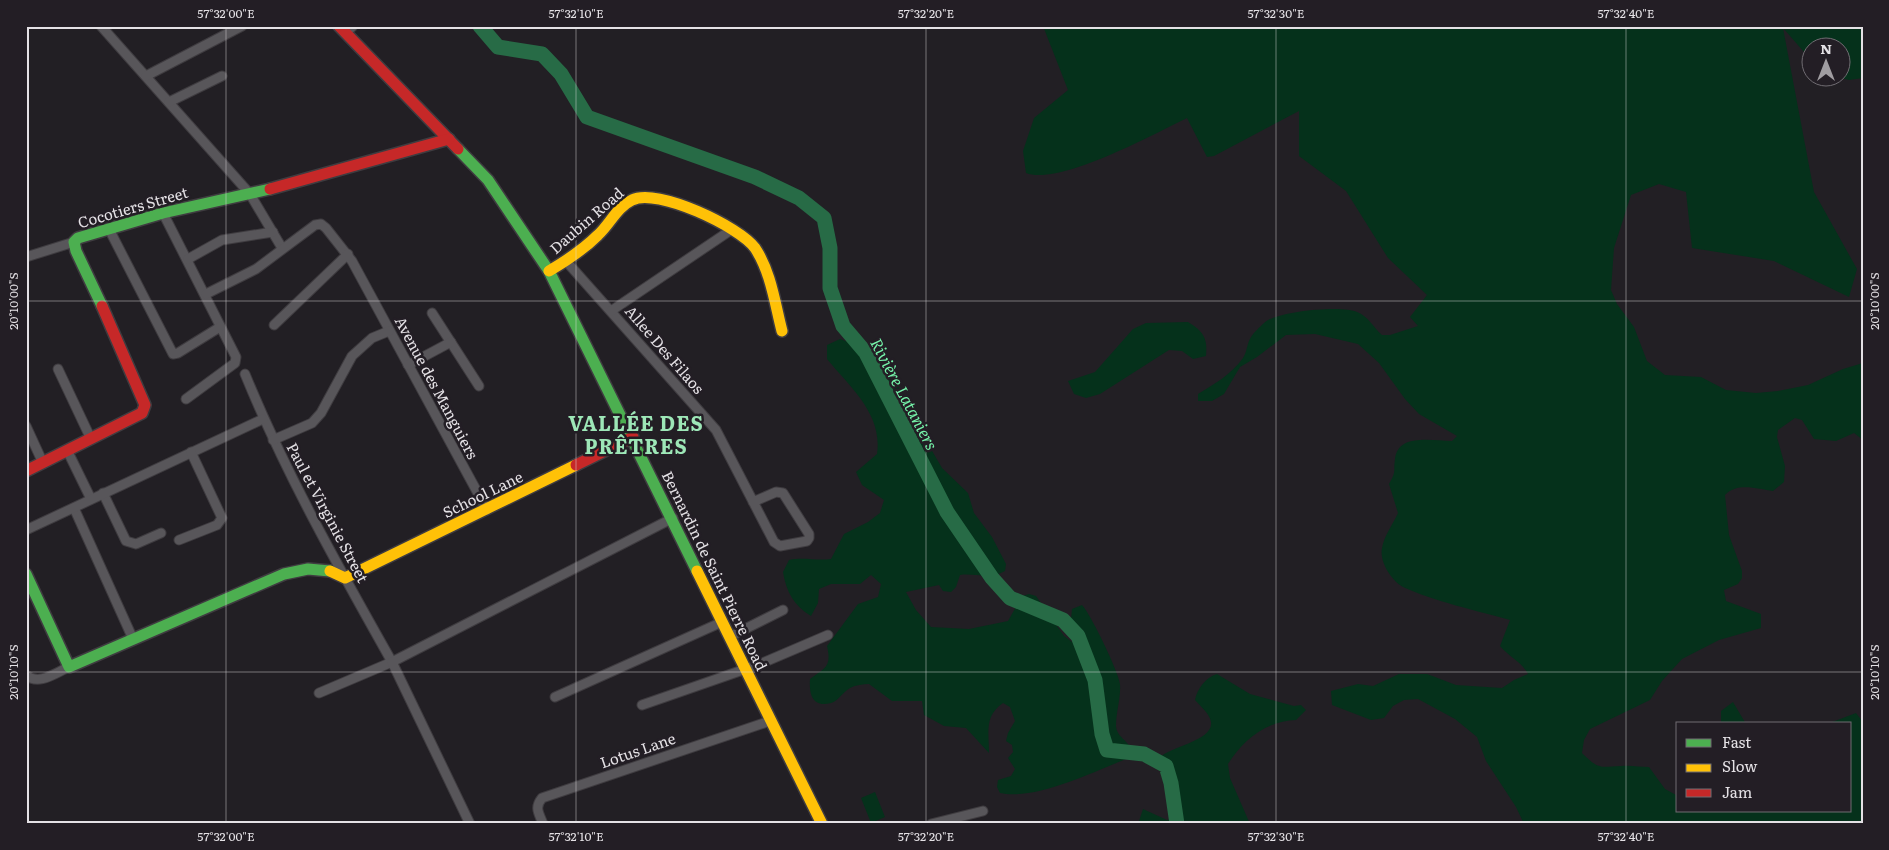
<svg xmlns="http://www.w3.org/2000/svg" width="1889" height="850" font-family="Literata,serif">
<rect width="100%" height="100%" fill="#221f24"/>
<g fill="#05311b">
<path d="M 1043,26 L 1863,26 L 1863,78 L 1849,80 L 1841,78 L 1842,48 L 1812,48 L 1811,60 L 1783,28 L 1814,192 L 1857,269 L 1849,297 L 1774,261 L 1692,248 L 1686,192 L 1659,184 L 1631,195 L 1614,248 L 1611,290 L 1617,304 L 1634,327 L 1647,361 L 1665,375 L 1701,377 L 1726,390 L 1756,393 L 1778,391 L 1808,385 L 1843,369 L 1863,363 L 1863,440 L 1854,433 L 1836,441 L 1814,439 L 1802,420 L 1795,418 L 1778,430 L 1777,437 L 1785,466 L 1784,482 L 1773,491 C 1758,489 1737,482 1725,495 L 1729,535 L 1742,571 L 1742,578 L 1738,584 L 1724,590 L 1726,601 L 1761,614 L 1761,628 L 1719,640 L 1682,659 L 1662,681 L 1650,700 L 1590,729 L 1584,740 L 1582,753 C 1599,770 1600,767 1621,766 C 1630,765 1640,767 1649,767 L 1665,789 L 1678,796 L 1678,811 L 1850,811 L 1850,724 L 1827,724 L 1856,713 L 1863,722 L 1863,824 L 1524,824 L 1516,807 L 1486,761 L 1477,737 L 1455,719 L 1418,699 L 1404,700 L 1393,706 L 1384,718 L 1371,720 L 1332,705 L 1331,691 L 1358,684 L 1373,686 L 1399,674 L 1427,674 L 1456,685 L 1502,688 L 1514,680 L 1528,674 C 1521,661 1509,657 1500,646 L 1510,620 C 1478,611 1433,601 1403,587 C 1392,581 1379,562 1382,548 C 1384,536 1393,524 1398,513 L 1389,484 C 1397,470 1393,473 1395,459 C 1398,433 1432,441 1452,441 L 1457,436 L 1419,414 L 1405,399 L 1379,363 L 1358,344 L 1315,334 L 1286,335 L 1257,357 L 1240,367 L 1224,394 L 1212,401 L 1198,401 L 1198,394 C 1213,385 1232,374 1243,358 C 1247,352 1247,343 1251,337 C 1254,332 1260,327 1264,323 C 1276,311 1343,305 1357,312 C 1369,317 1373,327 1382,335 L 1390,335 L 1418,326 L 1410,317 L 1427,295 L 1388,258 L 1346,191 L 1299,156 L 1299,111 L 1214,156 L 1207,157 L 1187,118 C 1154,134 1059,186 1026,173 L 1023,151 L 1034,118 L 1068,90 Z"/>
<path d="M 1188,322 C 1203,331 1208,338 1206,356 L 1193,359 L 1182,351 L 1169,350 L 1100,394 L 1086,398 L 1074,394 L 1068,381 L 1095,372 L 1133,329 L 1146,323 Z"/>
<path d="M 840,339 L 853,344 L 881,362 L 902,392 L 929,438 L 931,449 L 942,468 L 968,493 L 974,513 L 992,537 L 1006,564 L 1005,571 C 990,580 975,573 960,575 L 956,587 L 951,592 L 943,591 L 939,585 L 906,592 L 916,610 L 931,627 L 969,629 L 1008,621 L 1022,596 L 1029,594 L 1036,596 L 1064,636 L 1076,645 L 1086,648 L 1084,640 L 1071,619 L 1072,609 L 1082,605 C 1090,613 1119,672 1120,684 C 1121,698 1116,712 1116,726 C 1117,741 1137,742 1129,758 C 1095,771 1035,801 1000,793 L 997,787 L 998,780 L 1011,776 L 1015,769 L 1008,758 L 1013,752 L 1012,745 L 1006,741 L 1008,733 L 1015,721 L 1010,707 L 1003,703 C 984,716 989,732 989,753 L 966,728 L 944,726 L 924,715 L 922,701 L 892,701 L 869,684 C 863,684 856,685 850,688 C 843,692 838,701 831,703 C 812,708 809,694 810,679 C 825,668 832,667 827,646 L 858,604 L 878,597 L 881,584 L 871,575 L 860,584 L 831,584 L 819,589 L 818,603 L 811,616 C 794,606 786,591 783,572 L 789,560 C 804,557 816,561 831,559 L 844,534 L 868,522 L 880,513 L 884,500 L 862,485 L 856,472 L 877,454 C 883,414 850,387 827,359 L 827,345 Z"/>
<path d="M 1217,674 L 1250,694 L 1294,706 L 1301,705 L 1306,710 L 1296,720 C 1266,721 1243,740 1228,764 L 1230,778 L 1250,824 L 1138,824 L 1143,809 L 1167,820 L 1177,818 C 1176,795 1177,774 1160,757 C 1171,747 1214,740 1211,722 C 1210,714 1200,706 1195,700 C 1197,689 1206,677 1217,674 Z"/>
<polygon points="1733,702 1746,724 1721,724 1721,711"/>
<polygon points="875,792 885,817 871,823 861,798"/>
</g>
<g fill="none" stroke-linecap="round" stroke-linejoin="round">
<polyline stroke="#276b46" stroke-width="15" points="480,26 498,47 542,54 561,74 587,117 755,177 799,198 824,218 830,248 830,288 843,326 866,353 947,512 992,578 1010,598 1063,620 1078,636 1095,680 1102,734 1107,750 1144,754 1166,766 1171,783 1177,824"/>
<g stroke="#3f3c40" stroke-width="11">
<g id="street">
<polyline points="101,26 250,194 282,248"/>
<polyline points="345,33 353,26"/>
<polyline points="146,76 242,26"/>
<polyline points="169,102 222,76"/>
<polyline points="163,213 236,357 235,363 186,399"/>
<polyline points="109,229 173,354 178,353 220,327"/>
<polyline points="26,257 74,242"/>
<polyline points="188,259 222,240 273,232"/>
<polyline points="566,261 716,430 774,542 780,546 807,541 809,538 809,534 783,493 776,492 753,502"/>
<polyline points="206,294 256,269 315,225 321,224 326,228 352,261 487,510"/>
<polyline points="611,311 731,230"/>
<polyline points="432,313 479,386"/>
<polyline points="274,325 348,254"/>
<polyline points="408,365 451,342"/>
<polyline points="58,369 91,439"/>
<path d="M 245,374 C 286,474 339,568 392,662 L 319,693"/>
<polyline points="26,426 43,463"/>
<polyline points="273,440 312,423 321,413 352,356 372,338 389,331"/>
<polyline points="67,450 91,499"/>
<polyline points="103,493 126,541 136,544 161,533"/>
<polyline points="74,508 133,639"/>
<polyline points="26,530 263,419"/>
<polyline points="179,540 217,525 222,518 191,452"/>
<polyline points="729,637 783,610"/>
<path d="M 26,675 C 39,686 55,673 69,667"/>
<polyline points="555,697 722,622"/>
<polyline points="642,705 760,664 828,635"/>
<polyline points="470,824 392,662 673,518"/>
<path d="M 543,824 C 539,813 534,808 542,798 L 770,721"/>
<polyline points="931,824 983,811"/>
</g>
</g>
<g stroke="#3f3c40" stroke-width="14">
<g id="fast">
<polyline points="458,149 488,180 549,271 697,571"/>
<polyline points="102,306 76,251 74,242 78,238 163,213 270,189"/>
<polyline points="26,574 69,667 284,574 308,569 330,571"/>
</g>
</g>
<g stroke="#3f3c40" stroke-width="14">
<g id="slow">
<path d="M 549,271 C 566,261 584,249 598,235 C 610,224 617,207 632,200 C 657,187 740,227 755,248 C 771,272 775,304 782,331"/>
<polyline points="330,571 345,578 576,465"/>
<polyline points="697,571 822,824"/>
</g>
</g>
<g stroke="#3f3c40" stroke-width="14">
<g id="jam">
<polyline points="339,26 458,149"/>
<polyline points="270,189 449,139"/>
<polyline points="576,465 633,437"/>
<polyline points="26,471 142,413 145,405 102,306"/>
</g>
</g>
<use href="#street" stroke="#58565a" stroke-width="9"/>
<use href="#fast" stroke="#4caf50" stroke-width="11"/>
<use href="#slow" stroke="#ffc107" stroke-width="11"/>
<use href="#jam" stroke="#c62828" stroke-width="11"/>
</g>
<path fill="none" stroke="#e4e1e5" stroke-width="1" stroke-opacity="0.45" d="M 226,26 L 226,824M 576,26 L 576,824M 926,26 L 926,824M 1276,26 L 1276,824M 1626,26 L 1626,824M 26,301 L 1863,301M 26,672 L 1863,672"/>
<g text-anchor="middle" stroke-width="5" stroke-linejoin="round" paint-order="stroke">
<g font-size="15" fill="#e4e1e5" stroke="#231e25">
<text transform="translate(133 208) rotate(-16)" y="5">Cocotiers Street</text>
<text transform="translate(587 221) rotate(-41)" y="5">Daubin Road</text>
<text transform="translate(664 350) rotate(49)" y="5">Allee Des Filaos</text>
<text transform="translate(436 388) rotate(62)" y="5">Avenue des Manguiers</text>
<text transform="translate(483 495) rotate(-26)" y="5">School Lane</text>
<text transform="translate(327 513) rotate(62)" y="5">Paul et Virginie Street</text>
<text transform="translate(714 571) rotate(64)" y="5">Bernardin de Saint Pierre Road</text>
<text transform="translate(638 751) rotate(-19)" y="5">Lotus Lane</text>
</g>
<g font-size="16" font-style="italic" fill="#75f3a9" stroke="#231e25">
<text transform="translate(904 394) rotate(62)" y="6">Rivière Lataniers</text>
</g>
<g font-size="20" font-weight="bold" letter-spacing="1" fill="#9de7b7" stroke="#231e25">
<text x="636" y="431">VALLÉE DES<tspan x="636" dy="23">PRÊTRES</tspan></text>
</g>
</g>
<rect width="1889" height="850" fill="none" stroke="#231e25" stroke-width="55"/>
<rect x="1676" y="722" width="175" height="90" fill="#231e25" stroke="#706c72"/>
<rect x="1686" y="739" width="25" height="8" fill="#4caf50" stroke="#706c72"/>
<text x="1722" y="748" font-size="15" fill="#e4e1e5">Fast</text>
<rect x="1686" y="764" width="25" height="8" fill="#ffc107" stroke="#706c72"/>
<text x="1722" y="772" font-size="15" fill="#e4e1e5">Slow</text>
<rect x="1686" y="789" width="25" height="8" fill="#c62828" stroke="#706c72"/>
<text x="1722" y="798" font-size="15" fill="#e4e1e5">Jam</text>
<g transform="translate(1826 62)"><circle r="24" fill="#231e25" stroke="#706c72"/>
<path d="M0-4L9 19L0 12L-9 19Z" fill="#a09da1"/>
<text y="-8" font-size="14" font-weight="bold" text-anchor="middle" fill="#e4e1e5">N</text>
</g>
<rect x="28" y="28" width="1834" height="794" fill="none" stroke="#e4e1e5" stroke-width="2"/>
<g font-size="12" text-anchor="middle" fill="#e4e1e5">
<text x="226" y="18">57°32'00"E</text>
<text x="576" y="18">57°32'10"E</text>
<text x="926" y="18">57°32'20"E</text>
<text x="1276" y="18">57°32'30"E</text>
<text x="1626" y="18">57°32'40"E</text>
<text transform="translate(14 301) rotate(-90)" y="4">20°10'00"S</text>
<text transform="translate(1875 301) rotate(-90)" y="4">20°10'00"S</text>
<text transform="translate(14 672) rotate(-90)" y="4">20°10'10"S</text>
<text transform="translate(1875 672) rotate(-90)" y="4">20°10'10"S</text>
<text x="226" y="841">57°32'00"E</text>
<text x="576" y="841">57°32'10"E</text>
<text x="926" y="841">57°32'20"E</text>
<text x="1276" y="841">57°32'30"E</text>
<text x="1626" y="841">57°32'40"E</text>
</g>
</svg>
